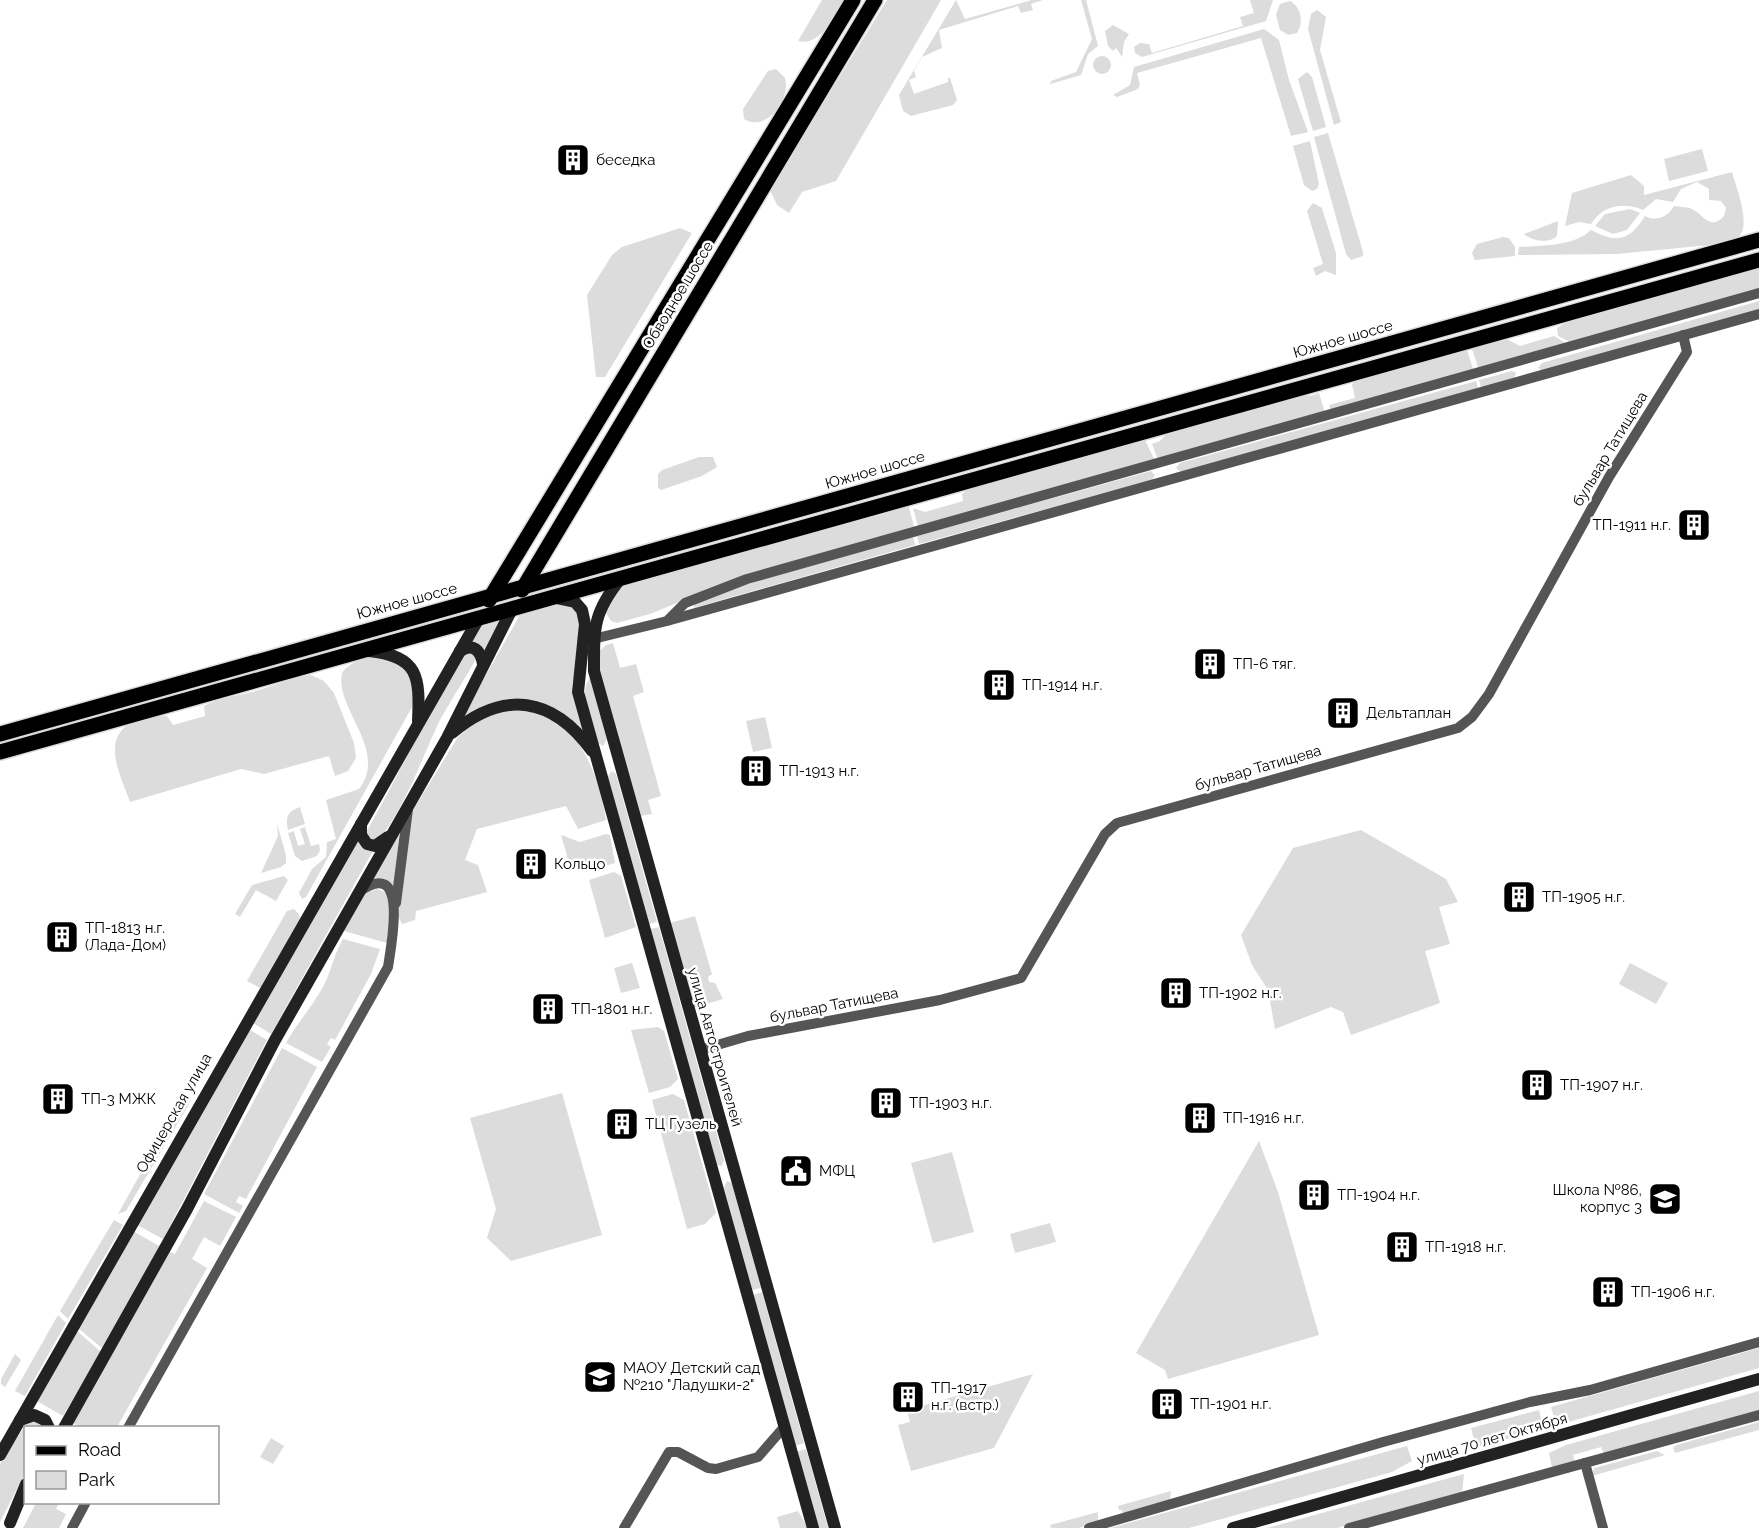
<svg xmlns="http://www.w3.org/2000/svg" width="1759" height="1528" font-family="Raleway,sans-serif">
<rect width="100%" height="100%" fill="#fff"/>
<g fill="#dcdcdc">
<path d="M 822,0 L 843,0 C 834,15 821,47 798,41 Z"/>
<polygon points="887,0 941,0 836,181 802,192 789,213 777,205 770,190"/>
<polygon points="956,0 965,19 1032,0 1043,0 1031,4 1033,10 1021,13 1018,6 939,30 942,48 922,57 914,71 916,77 909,80 914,94 948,82 948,78 950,78 957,100 953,105 911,116 903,111 899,95"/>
<polygon points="1081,0 1086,0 1098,46 1088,54 1081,75 1050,84 1051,81 1076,72 1092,39"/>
<polygon points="1250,0 1273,0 1266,21 1142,57 1135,53 1134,47 1140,43 1149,44 1152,53 1243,26 1240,17 1254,13"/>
<path d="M 1290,1 C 1301,7 1304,22 1297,33 L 1288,35 L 1280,30 L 1276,15 L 1280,4 Z"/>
<polygon points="1317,10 1326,17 1320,50 1341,122 1334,125 1308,29 1311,14"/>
<polygon points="1113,25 1129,34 1124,42 1122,57 1116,48 1113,51 1108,46 1105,31"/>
<polygon points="1264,29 1279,40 1289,80 1308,132 1291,136 1261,38 1137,73 1140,85 1138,89 1117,97 1113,95 1130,85 1134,67"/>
<circle cx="1102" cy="65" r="9"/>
<path d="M 776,69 L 785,78 C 791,100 766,133 744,119 L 743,109 L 768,71 Z"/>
<polygon points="1307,72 1312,77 1326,127 1313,131 1298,79"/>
<polygon points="1328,133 1363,252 1363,256 1351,260 1346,254 1314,137"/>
<polygon points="1310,141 1319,184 1317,189 1312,191 1304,185 1293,146"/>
<polygon points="1702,149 1708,171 1669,181 1664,159"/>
<path d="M 1732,172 C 1736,187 1752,226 1738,237 C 1734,241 1726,242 1720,244 L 1617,254 L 1518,255 L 1519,247 C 1543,245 1573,247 1591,230 C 1616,243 1629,242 1645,216 C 1656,222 1668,217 1674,206 C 1679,207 1685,207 1690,208 C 1703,213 1709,232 1724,216 L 1726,208 L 1721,201 L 1709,200 L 1709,189 L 1697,182 L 1681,189 L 1673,202 L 1656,199 L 1643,210 C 1623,202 1603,205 1591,224 L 1579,222 L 1565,226 L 1572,193 L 1631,175 L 1644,186 L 1644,195 Z"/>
<polygon points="1313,203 1322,208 1336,253 1336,275 1325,271 1316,276 1313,268 1323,264 1307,211"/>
<polygon points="1630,209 1640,213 1627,230 1613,234 1595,226 1605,214"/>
<path d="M 1558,221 L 1557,236 C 1549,244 1532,241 1524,234 Z"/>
<polygon points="680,228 692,233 605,377 596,377 587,295 612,255 622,247"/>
<polygon points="1503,237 1509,238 1515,247 1515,256 1475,260 1472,253 1477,244"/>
<polygon points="1759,266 1759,292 1574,344 1558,336 1557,328 1571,319"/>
<polygon points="1759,301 1759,310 1541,370 1538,368 1542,363"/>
<polygon points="1554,336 1569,345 1479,370 1471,346 1503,337 1520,346"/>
<polygon points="1466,347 1474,372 1331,412 1329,405 1355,398 1352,384 1364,376"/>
<polygon points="1512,371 1516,373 1514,378 1481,387 1479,380"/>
<polygon points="1476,381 1478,388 1181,472 1176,468 1180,463"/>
<polygon points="1319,393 1325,413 1158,460 1152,444 1160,441 1169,431 1301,394 1310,396"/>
<polygon points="1144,438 1155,461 918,526 913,508 925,512 963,501 962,494 974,485"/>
<polygon points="699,457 713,457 717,467 702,476 661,490 658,488 658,474 662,470"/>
<polygon points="1151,471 1155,475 1152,480 919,544 917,536"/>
<polygon points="908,504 914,527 747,574 650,614 617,623 611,621 604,610 618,586"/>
<polygon points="913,537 915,545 693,608 695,604 757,581"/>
<path d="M 557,602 L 575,606 L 583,626 L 572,686 L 586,737 C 564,708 525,687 488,705 C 477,710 467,719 457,726 L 520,615 L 525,611 Z"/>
<polygon points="503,617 484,654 468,643 478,624"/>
<polygon points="613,643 620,668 636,664 644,692 633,696 661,796 648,800 652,814 641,816 598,669 599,652 606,645"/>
<path d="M 471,651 L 476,659 C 465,679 452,698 441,718 C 427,745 397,830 373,842 L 367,839 L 367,831 C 400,772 429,711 463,652 Z"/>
<path d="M 381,655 L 407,668 L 415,696 L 412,707 L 306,897 L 302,899 L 299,893 L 312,869 L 326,857 L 327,842 L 336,839 L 326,800 L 359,789 C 389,750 334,708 342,673 C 350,661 367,657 381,655 Z"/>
<path d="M 311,675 L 324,681 L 334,693 L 354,743 L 356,758 L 348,771 L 335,776 L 329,756 L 264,774 L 241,769 L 130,802 C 123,781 103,745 125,727 C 133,720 151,718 161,715 L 167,716 L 173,725 L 205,716 L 204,706 C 222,696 242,696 262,689 C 279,684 293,677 311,675 Z"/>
<path d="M 590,678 L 607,739 L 603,746 L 597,742 C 592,723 577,695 590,678 Z"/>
<path d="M 512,708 C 522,710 535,710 544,714 C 583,729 600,783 606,820 L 578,829 L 566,806 L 477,829 L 465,860 L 478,865 L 487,892 L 416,911 L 415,920 L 402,924 L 398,916 L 410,815 L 458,737 L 474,722 Z"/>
<polygon points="765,717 772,748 753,752 746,721"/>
<polygon points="612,771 616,774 657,922 649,924 608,776"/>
<path d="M 300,807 L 305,824 L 288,830 C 285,817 288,811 300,807 Z"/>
<polygon points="277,824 286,855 286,863 281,867 261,873 278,836"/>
<polygon points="305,827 311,846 319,844 320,850 317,856 302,861 295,856 288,833 294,831 298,846 305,844 300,829"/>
<polygon points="400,827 394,890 370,881"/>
<polygon points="1361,830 1446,879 1458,902 1439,907 1450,944 1425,951 1440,1003 1351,1035 1343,1012 1331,1007 1275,1029 1268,990 1252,965 1241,935 1293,848"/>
<polygon points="606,834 610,835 615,863 585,872 582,862 570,866 561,835 580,842"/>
<polygon points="359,838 374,849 271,1034 253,1023"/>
<polygon points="614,872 621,876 636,927 605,938 589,880"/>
<polygon points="284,876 288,880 276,901 256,890 240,917 235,914 252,885"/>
<polygon points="377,889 385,892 391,899 387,943 344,931 363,894"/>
<polygon points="294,909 299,914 300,919 260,988 247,981 287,911"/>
<polygon points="695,916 712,974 708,977 709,982 715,983 723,999 696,1007 693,1007 666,924"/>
<polygon points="659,927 724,1160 722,1166 717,1165 650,929"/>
<path d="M 343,939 L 380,949 L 371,974 L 335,1040 L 331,1038 L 327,1044 L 331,1047 L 322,1062 L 286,1043 C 297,1023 312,1007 323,987 C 331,972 334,954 343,939 Z"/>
<polygon points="632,963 640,988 621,993 614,968"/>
<polygon points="1630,963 1668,983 1656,1004 1619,984"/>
<polygon points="658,1027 664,1031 678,1079 670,1087 649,1093 631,1030"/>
<polygon points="250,1030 267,1040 163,1239 137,1225"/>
<polygon points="282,1048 317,1067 246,1199 239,1196 236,1202 243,1206 239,1213 204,1194"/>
<polygon points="562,1093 602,1235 511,1261 487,1238 496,1209 470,1118"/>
<polygon points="673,1094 684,1100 716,1213 705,1224 687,1229 652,1100"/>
<polygon points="182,1099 189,1104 126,1211 118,1214"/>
<polygon points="1259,1141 1278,1192 1319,1335 1168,1379 1165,1370 1136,1353"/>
<polygon points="952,1152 974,1232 933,1243 911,1163"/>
<polygon points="727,1181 732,1183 761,1288 752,1290 724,1188"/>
<polygon points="204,1201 236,1217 220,1246 204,1237 192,1259 207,1268 117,1427 80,1427 73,1423 170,1252 175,1254"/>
<polygon points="114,1220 123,1225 68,1319 60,1311"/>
<polygon points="1050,1223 1056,1242 1015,1253 1010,1234"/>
<polygon points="133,1231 159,1246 103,1349 78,1328"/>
<polygon points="762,1292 804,1443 795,1446 753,1295"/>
<polygon points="58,1315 66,1323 25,1396 15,1391"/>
<polygon points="76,1330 101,1352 63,1416 37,1401"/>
<polygon points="1759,1348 1759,1368 1565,1423 1554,1417 1551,1407"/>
<polygon points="15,1354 21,1360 5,1387 1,1384 1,1379"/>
<polygon points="1033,1374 994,1448 911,1471 898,1425 910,1422 907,1410"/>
<polygon points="1759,1391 1759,1411 1604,1454 1601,1447 1573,1455 1575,1462 1552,1468 1549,1453 1566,1445"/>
<polygon points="1539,1410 1544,1429 1476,1447 1471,1428"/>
<polygon points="28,1421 37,1421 45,1427 26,1428 25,1473 0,1522 0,1464"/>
<polygon points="1759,1422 1759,1430 1675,1453 1673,1448 1676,1445"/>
<polygon points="271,1438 284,1446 273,1464 260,1457"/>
<polygon points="1407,1446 1412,1461 1392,1472 1189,1528 1110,1528"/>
<polygon points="806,1449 828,1528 817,1528 796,1452"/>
<polygon points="1657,1451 1665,1455 1592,1476 1594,1468"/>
<polygon points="1464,1474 1462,1493 1337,1528 1267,1528"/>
<polygon points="1171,1491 1170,1500 1123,1515 1122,1510 1119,1510 1118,1506"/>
<polygon points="36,1503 59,1503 56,1509 66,1514 59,1528 23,1528"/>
<polygon points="798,1511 808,1528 780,1528 777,1517"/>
<polygon points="1098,1512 1098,1522 1079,1528 1051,1528 1050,1525"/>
</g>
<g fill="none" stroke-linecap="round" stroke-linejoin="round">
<g stroke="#dbdbdb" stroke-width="18">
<g id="primary">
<polyline points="522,590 875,0"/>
<polyline points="489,600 853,0"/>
<polyline points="0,734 1759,240"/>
<polyline points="0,752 1759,260"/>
</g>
</g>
<g stroke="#555" stroke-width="10">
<polyline points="669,619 685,603 747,579 1759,293"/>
<polyline points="589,640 667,621 1759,314"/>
<polyline points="396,903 408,809"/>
<polyline points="700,1050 748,1036 940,1000 1021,978 1105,834 1117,823 1458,728 1472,717 1489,694 1609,477 1687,352 1683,335"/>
<path d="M 128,1428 L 388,967 C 391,946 410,855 359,892"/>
<polyline points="1585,1463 1603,1528"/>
<polyline points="72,1528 86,1502"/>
<polyline points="624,1528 669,1452 678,1452 708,1468 716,1469 758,1457 785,1426"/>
<polyline points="1089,1528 1383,1442 1530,1402 1590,1390 1759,1342"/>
<polyline points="1349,1528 1759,1415"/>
</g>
<g stroke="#222" stroke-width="12">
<path d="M 621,578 C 593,613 594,627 594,671 L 835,1528"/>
<polyline points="556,598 575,602 582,610 585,624 578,692 813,1528"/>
<path d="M 369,651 C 419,656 420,677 418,721"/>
<path d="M 460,651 C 473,642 481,651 483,664"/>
<path d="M 452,733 C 504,689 553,697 592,751"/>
<polyline points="361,824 361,835 367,844 375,846 388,837"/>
<polyline points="20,1420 34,1415 45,1420 49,1428"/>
<polyline points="64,1428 187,1209 275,1040 447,738 512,609"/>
<polyline points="0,1455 479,618"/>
<polyline points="10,1523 26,1484"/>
<polyline points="1233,1528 1759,1379"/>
</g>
<use href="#primary" stroke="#000" stroke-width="15"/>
</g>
<defs>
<g id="building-square" transform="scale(1.725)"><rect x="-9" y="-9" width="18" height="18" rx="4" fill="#000" stroke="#fff"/><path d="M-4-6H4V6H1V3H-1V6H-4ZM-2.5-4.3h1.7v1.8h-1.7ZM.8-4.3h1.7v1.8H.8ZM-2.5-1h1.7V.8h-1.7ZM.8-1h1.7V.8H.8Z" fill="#fff"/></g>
<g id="civic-square" transform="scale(1.725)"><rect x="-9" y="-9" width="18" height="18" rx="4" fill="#000" stroke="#fff"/><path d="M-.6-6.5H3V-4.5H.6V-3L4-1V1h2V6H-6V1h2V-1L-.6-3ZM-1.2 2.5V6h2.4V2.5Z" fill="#fff"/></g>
<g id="school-square" transform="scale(1.725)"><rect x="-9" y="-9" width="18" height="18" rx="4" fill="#000" stroke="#fff"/><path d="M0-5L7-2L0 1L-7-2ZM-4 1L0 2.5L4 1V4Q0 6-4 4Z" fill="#fff"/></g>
</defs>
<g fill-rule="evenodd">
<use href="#building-square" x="573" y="160"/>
<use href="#building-square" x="1694" y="525"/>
<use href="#building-square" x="1210" y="664"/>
<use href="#building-square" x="999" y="685"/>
<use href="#building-square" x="1343" y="713"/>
<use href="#building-square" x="756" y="771"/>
<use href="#building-square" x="531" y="864"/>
<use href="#building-square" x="1519" y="897"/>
<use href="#building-square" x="62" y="937"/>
<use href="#building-square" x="1176" y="993"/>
<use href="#building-square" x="548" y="1009"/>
<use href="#building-square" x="1537" y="1085"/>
<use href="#building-square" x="58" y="1099"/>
<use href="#building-square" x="886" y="1103"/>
<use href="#building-square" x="1200" y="1118"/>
<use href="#building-square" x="622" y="1124"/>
<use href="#civic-square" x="796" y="1171"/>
<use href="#building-square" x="1314" y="1195"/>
<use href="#school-square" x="1665" y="1199"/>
<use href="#building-square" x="1402" y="1247"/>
<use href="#building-square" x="1608" y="1292"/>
<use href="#school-square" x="600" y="1377"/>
<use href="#building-square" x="908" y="1397"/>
<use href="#building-square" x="1167" y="1404"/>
</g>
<g text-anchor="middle" stroke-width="5" stroke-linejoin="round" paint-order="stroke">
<g font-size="15" fill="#000" stroke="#fff" text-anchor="start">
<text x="596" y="165">беседка</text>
<text x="1671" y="530" text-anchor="end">ТП-1911 н.г.</text>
<text x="1233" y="669">ТП-6 тяг.</text>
<text x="1022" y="690">ТП-1914 н.г.</text>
<text x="1366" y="718">Дельтаплан</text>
<text x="779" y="776">ТП-1913 н.г.</text>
<text x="554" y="869">Кольцо</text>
<text x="1542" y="902">ТП-1905 н.г.</text>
<text x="85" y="933">ТП-1813 н.г.<tspan x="85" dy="17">(Лада-Дом)</tspan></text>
<text x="1199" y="998">ТП-1902 н.г.</text>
<text x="571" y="1014">ТП-1801 н.г.</text>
<text x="1560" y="1090">ТП-1907 н.г.</text>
<text x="81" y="1104">ТП-3 МЖК</text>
<text x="909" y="1108">ТП-1903 н.г.</text>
<text x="1223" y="1123">ТП-1916 н.г.</text>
<text x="645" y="1129">ТЦ Гузель</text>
<text x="819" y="1176">МФЦ</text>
<text x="1642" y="1195" text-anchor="end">Школа №86,<tspan x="1642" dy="17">корпус 3</tspan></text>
<text x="1337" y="1200">ТП-1904 н.г.</text>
<text x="1425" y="1252">ТП-1918 н.г.</text>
<text x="1631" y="1297">ТП-1906 н.г.</text>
<text x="623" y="1373">МАОУ Детский сад<tspan x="623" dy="17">№210 "Ладушки-2"</tspan></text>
<text x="931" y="1393">ТП-1917<tspan x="931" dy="17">н.г. (встр.)</tspan></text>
<text x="1190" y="1409">ТП-1901 н.г.</text>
</g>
<g font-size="15" fill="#000" stroke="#fff">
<text transform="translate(678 295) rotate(-59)" y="5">Обводное шоссе</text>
<text transform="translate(1343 339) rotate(-16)" y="5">Южное шоссе</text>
<text transform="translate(1610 449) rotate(-59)" y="5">бульвар Татищева</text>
<text transform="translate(875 470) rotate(-16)" y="5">Южное шоссе</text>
<text transform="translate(407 601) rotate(-15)" y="5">Южное шоссе</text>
<text transform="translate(1258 768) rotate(-16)" y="5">бульвар Татищева</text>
<text transform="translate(834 1005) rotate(-11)" y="5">бульвар Татищева</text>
<text transform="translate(715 1047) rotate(74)" y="5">улица Автостроителей</text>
<text transform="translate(174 1113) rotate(-60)" y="5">Офицерская улица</text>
<text transform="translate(1492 1439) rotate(-16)" y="5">улица 70 лет Октября</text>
</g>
</g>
<rect x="24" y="1426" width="195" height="78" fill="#ffffff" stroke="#999999" stroke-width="1.5"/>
<rect x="36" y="1446" width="30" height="9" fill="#000000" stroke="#999999" stroke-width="1.5"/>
<text x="78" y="1456" font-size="18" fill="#000000">Road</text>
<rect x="36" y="1471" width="30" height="18" fill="#dcdcdc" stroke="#999999" stroke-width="1.5"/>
<text x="78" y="1486" font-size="18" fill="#000000">Park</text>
</svg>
